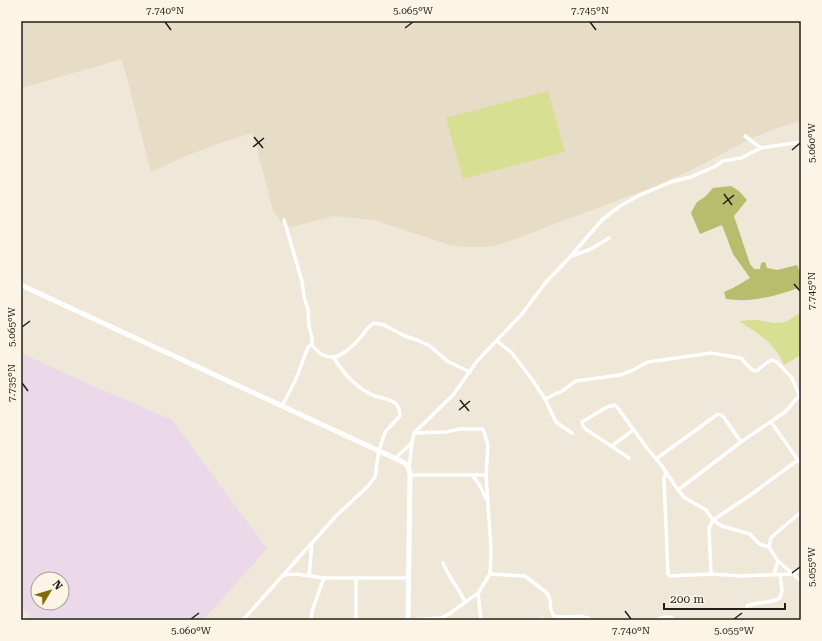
<svg xmlns="http://www.w3.org/2000/svg" width="822" height="641" font-family="'Roboto Serif',serif">
<rect width="100%" height="100%" fill="#efe7d8"/>
<polygon fill="#e7dcc6" points="21,21 801,21 801,121 777,128 752,138 693,169 653,187 501,244 488,247 462,247 447,244 374,220 333,216 291,227 282,223 273,211 253,133 223,142 188,155 151,172 122,59 21,88"/>
<path fill="#ebd8e8" fill-rule="evenodd" d="M 21,353 L 77,379 L 172,420 L 267,549 L 203,620 L 32,620 L 29,617 L 30,615 L 21,607 ZM 38,579 L 62,579 L 62,603 L 38,603 Z"/>
<g fill="#d7df93">
<polygon points="548,91 565,152 463,179 446,118"/>
<path d="M 801,312 L 801,355 L 784,365 C 774,342 759,334 739,321 L 756,320 L 775,323 L 786,322 Z"/>
</g>
<path fill="#b6bd6c" d="M 731,186 L 739,191 L 747,200 L 734,216 L 750,264 L 754,269 L 760,269 L 761,263 L 765,262 L 767,268 L 777,270 L 797,265 L 801,275 L 801,287 C 776,296 752,303 726,299 L 724,292 L 733,288 L 750,278 L 733,254 L 722,225 L 700,234 L 691,213 L 697,202 L 706,196 L 713,188 Z"/>
<g fill="none" stroke-linecap="round" stroke-linejoin="round">
<g stroke="#fff" stroke-width="3.5">
<polyline points="745,136 761,148"/>
<path d="M 284,220 L 302,281 L 304,297 L 308,309 L 309,326 L 312,338 L 312,345 C 330,368 346,354 361,337 C 365,332 368,326 374,323 L 384,325 L 405,336 L 417,340 L 430,346 L 447,361 L 470,372"/>
<polyline points="572,256 591,249 609,238"/>
<polyline points="497,341 511,352 531,378 545,399 556,422 572,433"/>
<polyline points="545,399 562,391 576,381 620,375 629,372 648,362 711,353 741,358 752,370 755,371 758,370 769,361 772,360 777,362 792,378 801,399"/>
<polyline points="282,406 296,379 308,347 312,345"/>
<polyline points="771,422 798,460"/>
<polyline points="612,446 633,430"/>
<polyline points="395,458 412,443 414,433 453,395 477,361 522,314 546,282 571,256 602,220 620,206 640,195 671,182 691,177 716,166 723,161 741,158 761,148 801,142"/>
<polyline points="629,458 587,430 583,426 582,422 607,407 615,405 617,407 647,448 662,466 678,490 741,442 785,412 799,396"/>
<polyline points="656,459 718,414 723,416 741,442"/>
<polyline points="409,469 412,443"/>
<polyline points="666,472 664,479 668,574 670,576 711,574"/>
<polyline points="410,475 486,475"/>
<polyline points="473,476 480,486 486,499"/>
<polyline points="678,490 685,498 706,510 713,520 749,496 798,460 801,464"/>
<polyline points="769,547 771,538 775,534 801,512"/>
<path d="M 443,563 C 448,577 459,588 465,602"/>
<polyline points="801,569 793,574 740,576 711,574 709,528 713,520 722,526 750,534 759,544 769,547 778,561 801,581"/>
<path d="M 490,574 L 525,576 L 547,593 L 550,600 L 551,610 L 554,616 C 567,620 580,612 591,620"/>
<polyline points="774,574 778,561"/>
<polyline points="284,575 296,574 324,578 409,578"/>
<polyline points="309,576 312,543"/>
<polyline points="356,579 356,620"/>
<polyline points="478,593 481,620"/>
<path d="M 747,606 C 758,601 770,604 780,598 L 782,590 L 780,574"/>
<path d="M 243,620 L 336,516 L 367,487 L 375,477 L 379,450 L 384,435 L 386,431 L 400,416 C 400,412 399,407 396,404 C 391,399 382,398 375,396 C 357,389 344,374 334,358"/>
<polyline points="311,620 312,611 324,578"/>
<polyline points="408,620 441,618 449,614 478,593 490,574 491,549 486,475 488,445 483,429 459,429 446,432 414,433"/>
<polyline points="539,620 542,619"/>
<path d="M 656,620 C 662,617 669,615 675,620"/>
</g>
<g stroke="#fff" stroke-width="5">
<polyline points="21,285 405,463 409,469 410,475 408,620"/>
<polyline points="21,618 23,620"/>
</g>
</g>
<path fill="none" stroke="#221f1a" stroke-width="1.5" d="M 165,22 L 171,30M 590,22 L 596,30M 405,28 L 413,22M 254,137 L 263,148M 253,147 L 264,138M 792,150 L 800,143M 724,194 L 732,205M 723,204 L 734,195M 794,284 L 800,291M 22,327 L 30,321M 22,383 L 28,391M 460,400 L 469,411M 459,410 L 470,401M 792,573 L 800,567M 625,611 L 631,619M 191,619 L 199,613M 734,619 L 742,613"/>
<rect width="822" height="641" fill="none" stroke="#fcf5e5" stroke-width="44"/>
<g transform="translate(50 591) rotate(52)"><circle r="19" fill="#fcf5e5" stroke="#a59f94"/>
<path d="M0-3L7 15L0 10L-7 15Z" fill="#856904"/>
<text y="-6" font-size="11" font-weight="bold" text-anchor="middle" fill="#221f1a">N</text>
</g>
<path d="M664 603v6h121v-6" fill="none" stroke="#221f1a" stroke-width="2"/>
<text x="670" y="603" font-size="12" fill="#221f1a" stroke="#fcf5e5" stroke-width="3" paint-order="stroke">200 m</text>
<rect x="22" y="22" width="778" height="597" fill="none" stroke="#221f1a" stroke-width="1.5"/>
<g font-size="10" text-anchor="middle" fill="#221f1a">
<text x="165" y="14">7.740°N</text>
<text x="413" y="14">5.065°W</text>
<text x="590" y="14">7.745°N</text>
<text transform="translate(811 143) rotate(-90)" y="4">5.060°W</text>
<text transform="translate(811 291) rotate(-90)" y="4">7.745°N</text>
<text transform="translate(11 327) rotate(-90)" y="4">5.065°W</text>
<text transform="translate(11 383) rotate(-90)" y="4">7.735°N</text>
<text transform="translate(811 567) rotate(-90)" y="4">5.055°W</text>
<text x="191" y="634">5.060°W</text>
<text x="631" y="634">7.740°N</text>
<text x="734" y="634">5.055°W</text>
</g>
</svg>
